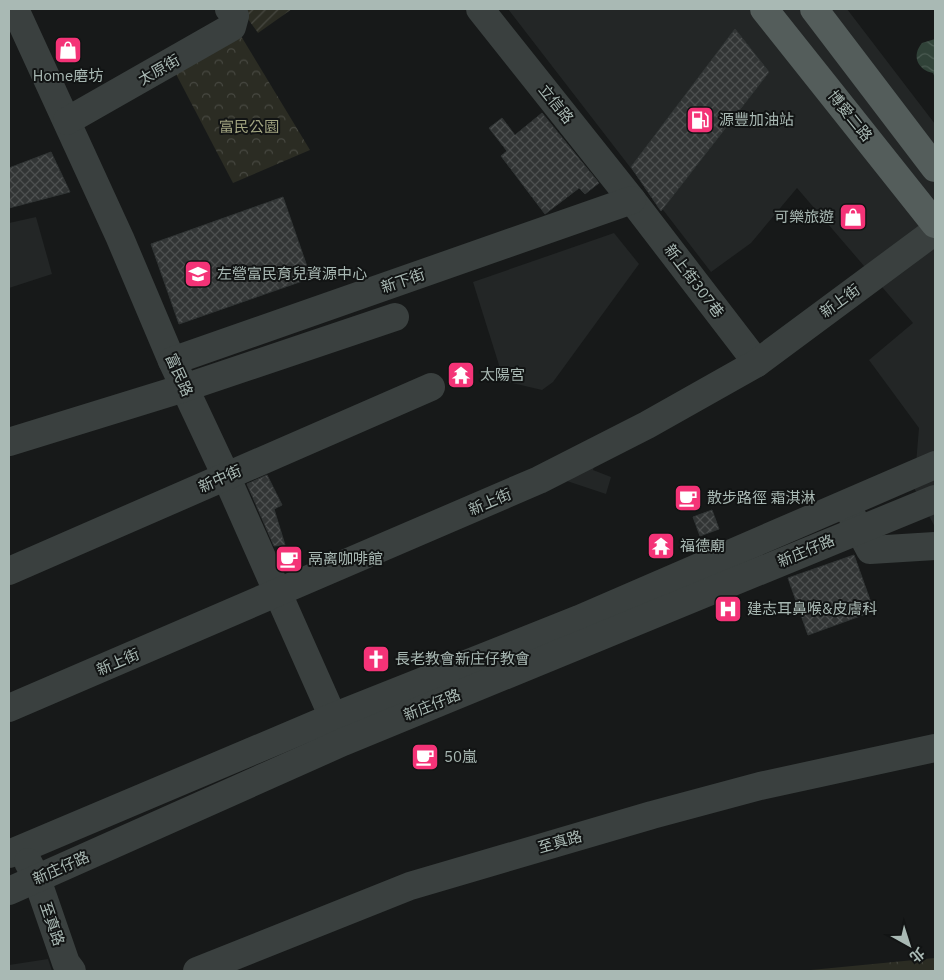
<svg xmlns="http://www.w3.org/2000/svg" width="944" height="980" font-family="'IBM Plex Sans','Noto Sans TC',sans-serif">
<defs>
<pattern id="forest-crowns" width="20" height="18" patternUnits="userSpaceOnUse" patternTransform="scale(1.25)"><rect width="20" height="18" fill="#2b2c23"/><path d="M2 6a3 3 0 1 1 6 0M12 15a3 3 0 1 1 6 0" fill="none" stroke="#474841"/></pattern>
<pattern id="garden-furrows" width="10" height="10" patternUnits="userSpaceOnUse" patternTransform="scale(1.25)"><rect width="10" height="10" fill="#2b2c23"/><path d="M-1 1l2-2M0 10L10 0M9 11l2-2" fill="none" stroke="#474841"/></pattern>
<pattern id="water-waves" width="16" height="10" patternUnits="userSpaceOnUse" patternTransform="scale(1.25)"><rect width="16" height="10" fill="#304238"/><path d="M0 5q4-4 8 0t8 0" fill="none" stroke="#4b5b52"/></pattern>
<pattern id="building-cross-hatch" width="8" height="8" patternUnits="userSpaceOnUse" patternTransform="scale(1.25)"><rect width="8" height="8" fill="#323535"/><path d="M0 0l8 8M0 8l8-8" fill="none" stroke="#4d5050"/></pattern>
</defs>
<rect width="100%" height="100%" fill="#171919"/>
<g fill="#232626">
<polygon points="508,9 847,9 935,124 935,527 914,488 919,428 869,360 913,323 797,188 751,243 711,272"/>
<polygon points="36,217 52,274 9,288 9,223"/>
<polygon points="614,233 639,264 553,382 542,390 504,381 473,282"/>
<polygon points="597,458 593,470 611,477 606,494 567,481"/>
<polygon points="48,959 52,971 9,971 9,965"/>
</g>
<g fill="url(#forest-crowns)">
<polygon points="241,36 310,150 233,183 176,74"/>
<polygon points="935,958 935,971 806,971 811,970"/>
</g>
<polygon fill="url(#garden-furrows)" points="241,9 292,9 258,33"/>
<path fill="url(#water-waves)" d="M 935,39 L 935,78 L 933,73 C 918,70 911,56 922,43 Z"/>
<g fill="url(#building-cross-hatch)" stroke="#313535">
<polygon points="735,29 769,72 661,211 631,167"/>
<polygon points="542,113 599,183 585,194 579,188 545,214 501,156 507,151 489,128 502,118 515,135"/>
<polygon points="51,152 70,192 9,208 9,168"/>
<polygon points="283,197 311,278 179,324 151,244"/>
<polygon points="267,475 282,505 274,509 285,545 274,546 247,484"/>
<polygon points="712,510 719,529 700,536 693,517"/>
<polygon points="854,555 874,611 808,635 788,578"/>
</g>
<g fill="none" stroke-linecap="round" stroke-linejoin="round">
<g stroke="#3a403f" stroke-width="28">
<polyline points="15,9 120,238 172,361 226,476 340,733"/>
<polyline points="480,9 632,200 757,363"/>
<polyline points="67,121 232,27 235,16 229,9"/>
<polyline points="172,361 632,200"/>
<polyline points="9,442 184,388 395,317"/>
<polyline points="851,514 870,550 935,546"/>
<polyline points="9,571 431,387"/>
<polyline points="9,708 539,480 647,425 757,363 935,231"/>
<polyline points="9,854 333,717 579,619 935,465"/>
<polyline points="28,862 37,879 66,963 72,971"/>
<polyline points="9,891 343,742 935,499"/>
<polyline points="197,971 410,886 652,815 760,786 935,748"/>
</g>
<g stroke="#545d5b" stroke-width="28">
<polyline points="764,9 935,224"/>
<polyline points="814,9 935,168"/>
</g>
</g>
<defs>
<g id="shop-square" transform="scale(1.4375)"><rect x="-9" y="-9" width="18" height="18" rx="4" fill="#f43377" stroke="#121414"/><path d="M-5-2.5h2.3a2.7 3.5 0 0 1 5.4 0H5L5.5 6h-11ZM-1.5-2.5h3a1.5 2.3 0 0 0-3 0Z" fill="#fff"/></g>
<g id="fuel-square" transform="scale(1.4375)"><rect x="-9" y="-9" width="18" height="18" rx="4" fill="#f43377" stroke="#121414"/><path d="M-5.5-6h7V0h2V4h1.3V-2.5L3-4.5l.8-.8L6-3V5H2.5V1h-1V6h-7ZM-4.2-4.7v3.2H.2V-4.7Z" fill="#fff"/></g>
<g id="school-square" transform="scale(1.4375)"><rect x="-9" y="-9" width="18" height="18" rx="4" fill="#f43377" stroke="#121414"/><path d="M0-5L7-2L0 1L-7-2ZM-4 1L0 2.5L4 1V4Q0 6-4 4Z" fill="#fff"/></g>
<g id="temple-square" transform="scale(1.4375)"><rect x="-9" y="-9" width="18" height="18" rx="4" fill="#f43377" stroke="#121414"/><path d="M0-6L5-2H3V0L6.5 2.5H4V6H1.5V3h-3V6H-4V2.5H-6.5L-3 0V-2H-5Z" fill="#fff"/></g>
<g id="cafe-square" transform="scale(1.4375)"><rect x="-9" y="-9" width="18" height="18" rx="4" fill="#f43377" stroke="#121414"/><path d="M-5.5-4.5H6V0H3Q3 3.5 0 3.5H-2.5Q-5.5 3.5-5.5 0ZM3-3.2v2h1.7v-2ZM-6 4.5H4V6H-6Z" fill="#fff"/></g>
<g id="hospital-square" transform="scale(1.4375)"><rect x="-9" y="-9" width="18" height="18" rx="4" fill="#f43377" stroke="#121414"/><path d="M-5-5h3v3.5h4V-5h3V5h-3V1.5h-4V5h-3Z" fill="#fff"/></g>
<g id="church-square" transform="scale(1.4375)"><rect x="-9" y="-9" width="18" height="18" rx="4" fill="#f43377" stroke="#121414"/><path d="M-1.2-6h2.4v3.5h3.3v2.4h-3.3V6h-2.4V-.1h-3.3v-2.4h3.3Z" fill="#fff"/></g>
</defs>
<g fill-rule="evenodd">
<use href="#shop-square" x="68" y="50"/>
<use href="#fuel-square" x="700" y="120"/>
<use href="#shop-square" x="853" y="217"/>
<use href="#school-square" x="198" y="274"/>
<use href="#temple-square" x="461" y="375"/>
<use href="#cafe-square" x="688" y="498"/>
<use href="#temple-square" x="661" y="546"/>
<use href="#cafe-square" x="289" y="559"/>
<use href="#hospital-square" x="728" y="609"/>
<use href="#church-square" x="376" y="659"/>
<use href="#cafe-square" x="425" y="757"/>
</g>
<g text-anchor="middle" stroke-width="4" stroke-linejoin="round" paint-order="stroke">
<g font-size="15" fill="#a9b9b4" stroke="#121414">
<text transform="translate(159 70) rotate(-30)" y="5">太原街</text>
<text transform="translate(556 104) rotate(51)" y="5">立信路</text>
<text transform="translate(850 116) rotate(51)" y="5">博愛二路</text>
<text transform="translate(403 281) rotate(-19)" y="5">新下街</text>
<text transform="translate(694 281) rotate(53)" y="5">新上街307巷</text>
<text transform="translate(840 301) rotate(-36)" y="5">新上街</text>
<text transform="translate(179 375) rotate(66)" y="5">富民路</text>
<text transform="translate(220 479) rotate(-24)" y="5">新中街</text>
<text transform="translate(490 502) rotate(-23)" y="5">新上街</text>
<text transform="translate(806 551) rotate(-23)" y="5">新庄仔路</text>
<text transform="translate(118 662) rotate(-23)" y="5">新上街</text>
<text transform="translate(432 705) rotate(-22)" y="5">新庄仔路</text>
<text transform="translate(560 842) rotate(-16)" y="5">至真路</text>
<text transform="translate(61 868) rotate(-24)" y="5">新庄仔路</text>
<text transform="translate(52 924) rotate(71)" y="5">至真路</text>
</g>
<g font-size="15" fill="#a9b9b4" stroke="#121414" text-anchor="start">
<text x="68" y="81" text-anchor="middle">Home磨坊</text>
<text x="719" y="125">源豐加油站</text>
<text x="834" y="222" text-anchor="end">可樂旅遊</text>
<text x="217" y="279">左營富民育兒資源中心</text>
<text x="480" y="380">太陽宮</text>
<text x="707" y="503">散步路徑 霜淇淋</text>
<text x="680" y="551">福德廟</text>
<text x="308" y="564">鬲离咖啡館</text>
<text x="747" y="614">建志耳鼻喉&amp;皮膚科</text>
<text x="395" y="664">長老教會新庄仔教會</text>
<text x="444" y="762">50嵐</text>
</g>
<g font-size="15" fill="#a2a480" stroke="#121414">
<text x="249" y="132">富民公園</text>
</g>
</g>
<rect width="944" height="980" fill="none" stroke="#a9b9b4" stroke-width="20"/>
<g transform="translate(909 945) rotate(141)" stroke="#121414" stroke-width="4" paint-order="stroke">
<path d="M0-4L9 19L0 12L-9 19Z" fill="#a9b9b4"/>
<text y="-8" font-size="14" font-weight="bold" text-anchor="middle" fill="#a9b9b4">北</text>
</g>
</svg>
